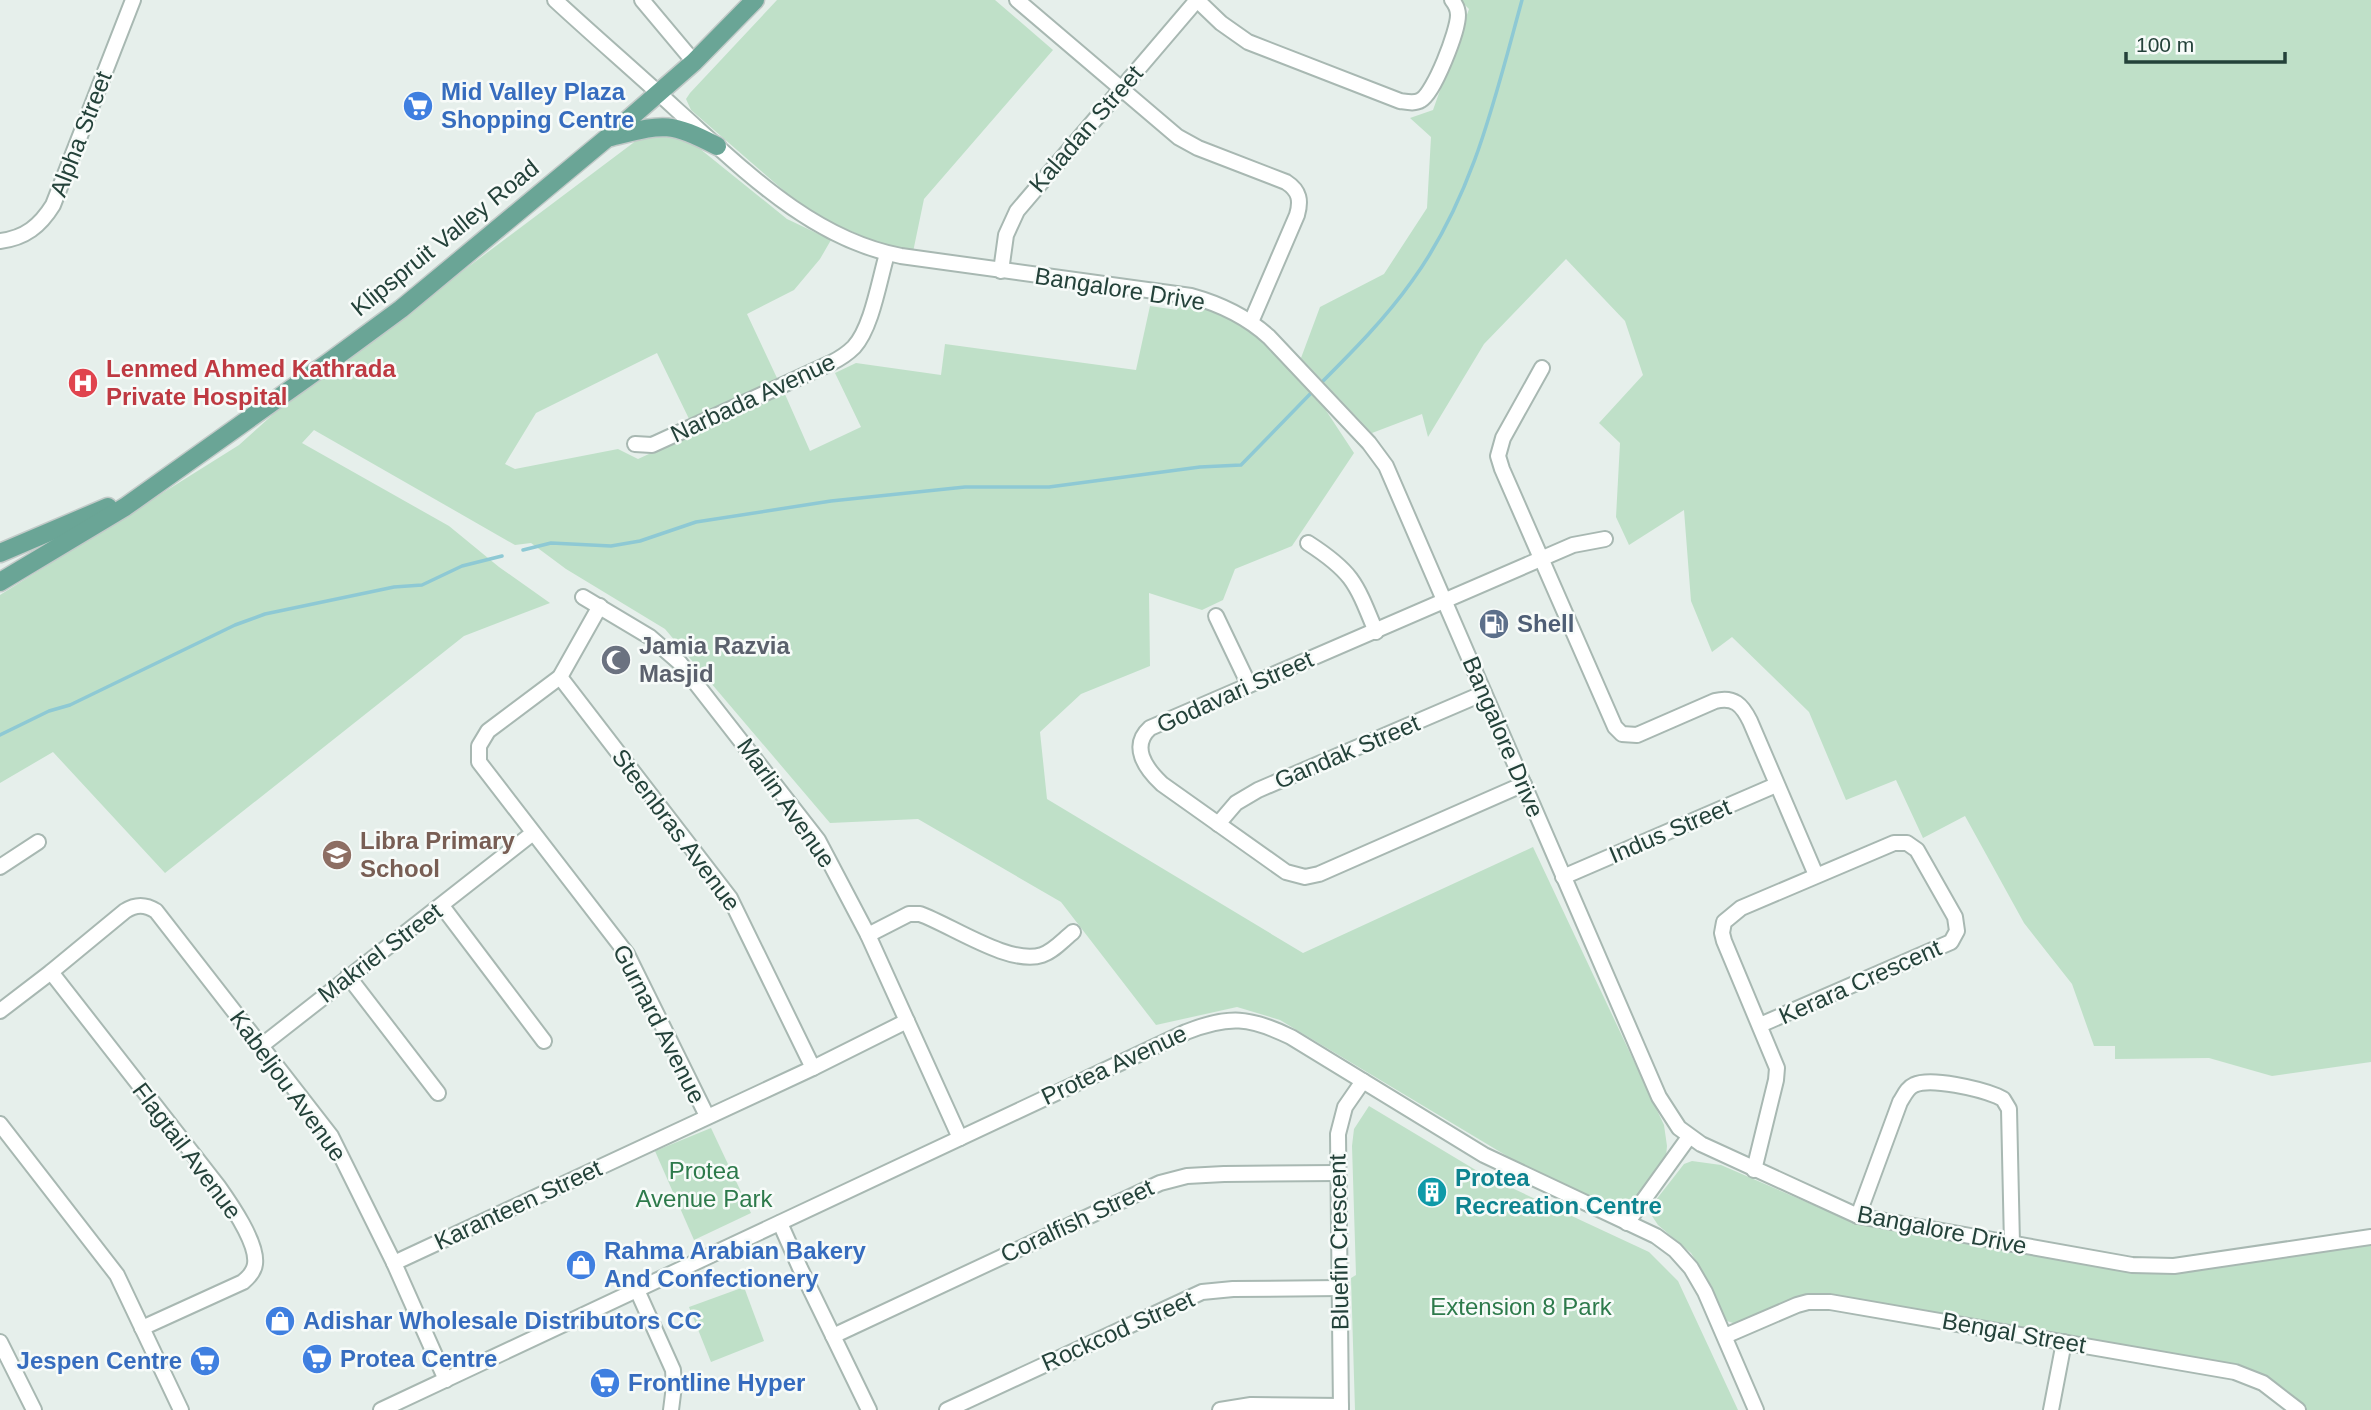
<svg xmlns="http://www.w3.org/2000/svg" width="2371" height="1410" font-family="Arial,sans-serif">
<rect width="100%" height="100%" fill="#e6efeb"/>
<g fill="#bfe0c8">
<polygon points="777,0 995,0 1053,50 924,199 913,252 878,243 828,221 799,204 691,110 686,99 690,93"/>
<polygon points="1460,0 2371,0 2371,1062 2272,1076 2209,1058 2115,1059 2115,1046 2094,1046 2072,984 2024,923 1965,816 1923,838 1896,780 1846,800 1809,712 1732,637 1712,652 1691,601 1684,510 1629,545 1616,517 1620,443 1599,423 1643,375 1625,321 1566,259 1484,344 1428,437 1422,414 1372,433 1301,358 1320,307 1384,274 1427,208 1431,137 1410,118 1433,110 1469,9"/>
<polygon points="653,131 689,140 787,219 831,240 820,259 794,290 747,314 777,378 692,425 657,353 536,413 505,464 515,469 618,449 638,459 784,392 810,451 861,427 835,373 856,363 941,375 945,344 1136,370 1150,306 1177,310 1179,301 1206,308 1228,317 1251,330 1325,409 1354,453 1292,546 1235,569 1223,600 1202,610 1149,593 1150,666 1081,694 1040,732 1047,799 1303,953 1533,847 1664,1125 1667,1146 1666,1157 1629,1207 1620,1209 1608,1208 1522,1165 1280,1020 1237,1007 1156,1025 1061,902 918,819 830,823 665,629 566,569 531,543 515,545 314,430 302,443 449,526 499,567 550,603 464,636 165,873 53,752 0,783 0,595 239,445 279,409 645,134"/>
<polygon points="1369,1106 1484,1175 1649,1252 1678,1281 1738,1410 1355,1410 1351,1278 1356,1275 1352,1146 1354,1129"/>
<polygon points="711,1128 751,1213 694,1240 655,1151"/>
<polygon points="1692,1161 1721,1165 1825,1210 1866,1224 2150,1273 2178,1272 2371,1244 2371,1410 2304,1410 2260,1376 2244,1368 1827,1295 1736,1324 1727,1321 1722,1316 1712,1287 1691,1253 1658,1225 1652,1216 1652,1205 1684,1164"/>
<polygon points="744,1287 764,1341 711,1362 689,1307"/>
</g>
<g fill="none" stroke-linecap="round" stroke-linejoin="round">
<g stroke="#8ec9d4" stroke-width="3.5">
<path d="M 1320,384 C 1352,352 1385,319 1412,281 C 1473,197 1495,98 1522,0"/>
<polyline points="523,550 551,543 611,546 640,541 696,522 831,501 965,487 1049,487 1200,467 1241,465 1314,390"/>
<polyline points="0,735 49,711 70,705 235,625 265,614 394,587 422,585 462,566 502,556"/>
</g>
<g stroke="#a8b8b2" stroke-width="18">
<g id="minor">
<path d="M 555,0 C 595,37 637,73 677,110 C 743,169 811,239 901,256 L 1191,296 C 1220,304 1246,316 1269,337 L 1369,443 L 1386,466 L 1659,1097 L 1679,1128 L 1701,1144 L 1858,1216 L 2132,1265 L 2174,1266 L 2371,1237"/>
<polyline points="642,0 694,62"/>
<path d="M 1017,0 L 1178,137 L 1198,148 L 1286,182 C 1300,191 1301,201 1297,215 L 1251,322"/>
<path d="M 1197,0 L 1221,23 L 1248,42 L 1400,101 C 1407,102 1415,104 1421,100 C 1434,93 1458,31 1458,15 C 1458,9 1456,5 1452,0"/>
<path d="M 0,241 C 25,238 40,226 53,205 L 133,0"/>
<polyline points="1001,271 1006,235 1017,211 1197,0"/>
<path d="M 1542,368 L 1503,438 L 1498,456 L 1502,469 L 1615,727 L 1622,734 L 1637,735 L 1715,701 C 1734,696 1742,705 1750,721 L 1816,875"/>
<path d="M 635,444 L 652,445 L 831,363 C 839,359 847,354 854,347 C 872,327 879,281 887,254"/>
<path d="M 1308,543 C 1353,572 1356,583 1376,632"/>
<polyline points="583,597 650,637 680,663 818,840 868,935 960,1138"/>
<polyline points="600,606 560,677 488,731 479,746 479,762 627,954 707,1116"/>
<polyline points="1216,616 1249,685"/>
<polyline points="560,677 730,898 813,1068"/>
<path d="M 1524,784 L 1319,874 L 1305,877 L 1286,872 L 1162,784 C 1145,768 1130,746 1150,728 L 1573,545 L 1605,539"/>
<polyline points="1218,824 1236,803 1258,790 1484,693"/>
<polyline points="0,867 38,842"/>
<polyline points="1563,877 1776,785"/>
<polyline points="442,906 544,1041"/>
<path d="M 868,935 L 909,914 L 920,914 C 951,925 1010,966 1042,955 C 1054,951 1063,940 1073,932"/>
<path d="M 51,972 L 218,1186 C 230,1203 258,1243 255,1264 C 254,1272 249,1277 243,1282 L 142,1328"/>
<polyline points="348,976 438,1093"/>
<path d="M 0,1011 L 51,972 L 125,911 C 136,904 145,904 156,911 L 331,1136 L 394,1263 L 446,1380"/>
<polyline points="261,1046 533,833"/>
<polyline points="0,1124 117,1275 181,1410"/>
<polyline points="1754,1170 1776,1080 1777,1068 1724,941 1722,933 1724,922 1741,908 1894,843 1907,843 1917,850 1955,917 1957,931 1951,942 1760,1025"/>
<path d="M 1858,1216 L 1900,1102 C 1904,1096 1907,1088 1914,1085 C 1931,1077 1980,1089 1997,1096 L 2003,1099 L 2009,1109 L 2012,1244"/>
<polyline points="780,1223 800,1268 869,1410"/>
<polyline points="1627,1223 1689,1137"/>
<polyline points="394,1263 813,1068 907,1021"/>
<polyline points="637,1290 673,1370 674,1386 671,1410"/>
<polyline points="833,1336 1160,1183 1187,1176 1224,1174 1337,1173"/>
<polyline points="1725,1336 1797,1305 1808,1302 1830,1302 2235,1372 2263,1383 2298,1410"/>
<polyline points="0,1342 34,1410"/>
<path d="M 381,1410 L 1186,1032 C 1229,1015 1250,1017 1291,1037 L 1484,1155 L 1656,1236 L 1675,1250 L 1691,1268 L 1705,1292 L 1756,1410"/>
<polyline points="947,1410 1202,1292 1233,1289 1340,1288"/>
<polyline points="1220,1410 1251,1405 1341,1406"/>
<polyline points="1341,1410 1338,1134 1345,1107 1363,1081"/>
<polyline points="2051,1410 2064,1342"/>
</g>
</g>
<g stroke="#c2cac8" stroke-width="21">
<g id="major">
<path d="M 611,137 C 664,124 668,121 717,146"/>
<polyline points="0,553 108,507"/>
<polyline points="0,582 125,507 329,362 401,309 607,138 694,62 755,0"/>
</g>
</g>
<use href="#minor" stroke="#fff" stroke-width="14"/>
<use href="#major" stroke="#6aa596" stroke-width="18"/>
</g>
<defs>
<g id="supermarket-disc" transform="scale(1.575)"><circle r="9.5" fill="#3f7fe0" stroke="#f7fbf9"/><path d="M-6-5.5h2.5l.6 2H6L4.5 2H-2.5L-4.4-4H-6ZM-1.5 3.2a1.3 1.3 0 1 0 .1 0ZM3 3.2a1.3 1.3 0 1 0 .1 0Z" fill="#fff"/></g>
<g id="hospital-disc" transform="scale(1.575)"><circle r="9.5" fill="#e0444e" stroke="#f7fbf9"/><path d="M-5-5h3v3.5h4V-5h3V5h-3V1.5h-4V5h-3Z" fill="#fff"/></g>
<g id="fuel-disc" transform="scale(1.575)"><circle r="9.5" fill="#5c6f8a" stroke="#f7fbf9"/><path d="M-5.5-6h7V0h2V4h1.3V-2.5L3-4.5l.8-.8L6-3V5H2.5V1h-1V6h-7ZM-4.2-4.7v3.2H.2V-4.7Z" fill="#fff"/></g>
<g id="mosque-disc" transform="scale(1.575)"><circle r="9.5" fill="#6b7280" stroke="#f7fbf9"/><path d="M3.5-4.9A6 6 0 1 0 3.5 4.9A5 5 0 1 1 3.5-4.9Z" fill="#fff"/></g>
<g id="school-disc" transform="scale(1.575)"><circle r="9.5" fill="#8d6e63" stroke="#f7fbf9"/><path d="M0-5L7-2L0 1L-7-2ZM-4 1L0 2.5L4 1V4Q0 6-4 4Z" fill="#fff"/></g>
<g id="building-disc" transform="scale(1.575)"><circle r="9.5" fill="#0f9aa8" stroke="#f7fbf9"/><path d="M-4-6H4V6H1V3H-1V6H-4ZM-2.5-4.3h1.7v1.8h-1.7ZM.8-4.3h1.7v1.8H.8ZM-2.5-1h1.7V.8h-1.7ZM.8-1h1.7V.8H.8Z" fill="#fff"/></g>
<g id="shop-disc" transform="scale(1.575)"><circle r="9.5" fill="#3f7fe0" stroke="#f7fbf9"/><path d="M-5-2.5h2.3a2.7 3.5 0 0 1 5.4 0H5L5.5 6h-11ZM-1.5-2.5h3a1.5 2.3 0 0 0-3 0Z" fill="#fff"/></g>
</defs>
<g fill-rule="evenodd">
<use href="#supermarket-disc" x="418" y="106"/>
<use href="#hospital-disc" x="83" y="383"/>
<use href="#fuel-disc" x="1494" y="624"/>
<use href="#mosque-disc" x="616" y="660"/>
<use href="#school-disc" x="337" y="855"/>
<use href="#building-disc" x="1432" y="1192"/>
<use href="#shop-disc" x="581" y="1265"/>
<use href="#shop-disc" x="280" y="1321"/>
<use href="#supermarket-disc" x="317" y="1359"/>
<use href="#supermarket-disc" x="205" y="1361"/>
<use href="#supermarket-disc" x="605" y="1383"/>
</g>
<g text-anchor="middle" stroke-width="5" stroke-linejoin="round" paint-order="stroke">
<g font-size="24" font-weight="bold" fill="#366cbe" stroke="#f7fbf9" text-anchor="start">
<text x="441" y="100">Mid Valley Plaza<tspan x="441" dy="28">Shopping Centre</tspan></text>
<text x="604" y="1259">Rahma Arabian Bakery<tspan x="604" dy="28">And Confectionery</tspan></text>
<text x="303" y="1329">Adishar Wholesale Distributors CC</text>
<text x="340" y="1367">Protea Centre</text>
<text x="182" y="1369" text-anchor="end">Jespen Centre</text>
<text x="628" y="1391">Frontline Hyper</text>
</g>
<g font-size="24" fill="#24423a" stroke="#f7fbf9">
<text transform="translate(1086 129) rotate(-49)" y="8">Kaladan Street</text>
<text transform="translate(81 134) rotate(-69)" y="8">Alpha Street</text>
<text transform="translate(445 238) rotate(-39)" y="8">Klipspruit Valley Road</text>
<text transform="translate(1120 289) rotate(9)" y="8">Bangalore Drive</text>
<text transform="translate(753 398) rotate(-25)" y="8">Narbada Avenue</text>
<text transform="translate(1235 692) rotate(-24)" y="8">Godavari Street</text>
<text transform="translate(1503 737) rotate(67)" y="8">Bangalore Drive</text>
<text transform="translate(1347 752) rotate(-23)" y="8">Gandak Street</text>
<text transform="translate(786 803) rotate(55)" y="8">Marlin Avenue</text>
<text transform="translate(676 830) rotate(53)" y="8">Steenbras Avenue</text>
<text transform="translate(1670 831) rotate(-23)" y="8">Indus Street</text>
<text transform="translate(380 953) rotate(-37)" y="8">Makriel Street</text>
<text transform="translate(1860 982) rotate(-24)" y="8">Kerara Crescent</text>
<text transform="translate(659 1024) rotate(63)" y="8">Gurnard Avenue</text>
<text transform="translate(1114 1065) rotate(-25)" y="8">Protea Avenue</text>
<text transform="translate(288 1086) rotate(54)" y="8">Kabeljou Avenue</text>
<text transform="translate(187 1151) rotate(53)" y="8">Flagtail Avenue</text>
<text transform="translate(518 1205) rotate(-25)" y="8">Karanteen Street</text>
<text transform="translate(1077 1221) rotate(-25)" y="8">Coralfish Street</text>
<text transform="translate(1942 1230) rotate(11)" y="8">Bangalore Drive</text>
<text transform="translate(1339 1242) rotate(-91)" y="8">Bluefin Crescent</text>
<text transform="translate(1118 1331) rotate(-24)" y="8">Rockcod Street</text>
<text transform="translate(2014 1333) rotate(10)" y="8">Bengal Street</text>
</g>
<g font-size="24" font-weight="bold" fill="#be3a42" stroke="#f7fbf9" text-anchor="start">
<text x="106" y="377">Lenmed Ahmed Kathrada<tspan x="106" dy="28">Private Hospital</tspan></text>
</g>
<g font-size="24" font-weight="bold" fill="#4e5e75" stroke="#f7fbf9" text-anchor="start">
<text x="1517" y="632">Shell</text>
</g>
<g font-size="24" font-weight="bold" fill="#5b616d" stroke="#f7fbf9" text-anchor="start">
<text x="639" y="654">Jamia Razvia<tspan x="639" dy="28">Masjid</tspan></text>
</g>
<g font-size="24" font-weight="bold" fill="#785e54" stroke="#f7fbf9" text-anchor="start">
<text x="360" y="849">Libra Primary<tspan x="360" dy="28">School</tspan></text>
</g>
<g font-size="24" fill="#2d7a4b" stroke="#f7fbf9">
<text x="704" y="1179">Protea<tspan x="704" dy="28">Avenue Park</tspan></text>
<text x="1521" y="1315">Extension 8 Park</text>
</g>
<g font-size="24" font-weight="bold" fill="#0d838f" stroke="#f7fbf9" text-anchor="start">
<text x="1455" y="1186">Protea<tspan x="1455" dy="28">Recreation Centre</tspan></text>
</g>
</g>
<path d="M2126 52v10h159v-10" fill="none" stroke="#24423a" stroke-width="3.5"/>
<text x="2136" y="52" font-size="21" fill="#24423a" stroke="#f7fbf9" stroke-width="5" paint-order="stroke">100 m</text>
</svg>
